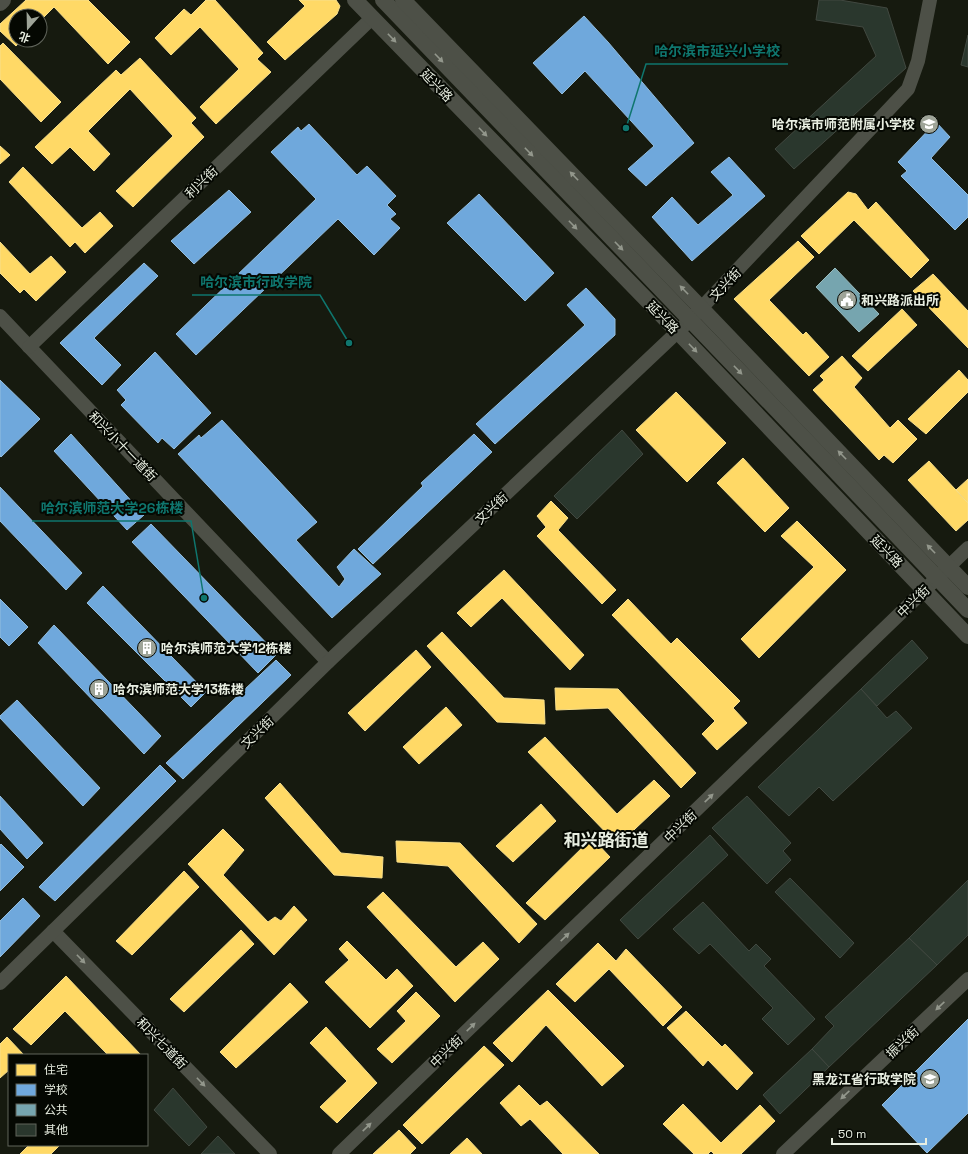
<svg xmlns="http://www.w3.org/2000/svg" width="968" height="1154" font-family="'Space Grotesk','Noto Sans SC',sans-serif">
<rect width="100%" height="100%" fill="#161a0f"/>
<g fill="#ffd966" stroke="#f8df8b">
<polygon points="26,0 88,0 130,42 108,64 54,7 40,21 40,16 16,16 16,40 21,40 16,46 0,31 0,24"/>
<polygon points="206,0 215,0 263,53 257,59 271,72 216,124 200,107 239,69 200,27 171,55 155,38 184,9 191,15"/>
<polygon points="299,0 336,0 340,6 337,14 285,60 267,42 305,6"/>
<polygon points="3,43 61,102 41,122 0,79 0,46"/>
<polygon points="140,58 196,118 191,123 204,137 133,207 116,191 173,136 130,89 88,131 110,154 94,171 70,147 52,164 35,147 116,70 121,75"/>
<polygon points="0,146 10,155 0,164"/>
<polygon points="23,167 82,228 100,212 113,226 85,253 75,242 70,247 9,182"/>
<polygon points="848,192 856,194 868,210 876,202 929,260 911,278 854,220 819,254 801,236"/>
<polygon points="798,241 814,257 769,300 803,335 806,332 829,357 809,376 734,299"/>
<polygon points="0,242 30,274 51,256 66,272 36,301 24,289 20,293 0,273"/>
<polygon points="933,274 968,311 968,348 913,291"/>
<polygon points="902,309 917,325 868,371 852,356"/>
<polygon points="842,356 862,378 854,387 890,428 898,420 917,439 893,463 884,455 879,460 813,390 824,380 820,376"/>
<polygon points="959,370 968,380 968,392 926,434 908,419"/>
<polygon points="676,392 726,443 687,482 636,430"/>
<polygon points="743,458 789,508 765,532 717,483"/>
<polygon points="929,461 968,503 968,520 956,531 908,480"/>
<polygon points="968,479 968,503 956,490"/>
<polygon points="551,501 568,518 558,530 616,590 602,604 537,536 546,527 537,516"/>
<polygon points="797,521 846,570 759,658 741,639 814,567 781,536"/>
<polygon points="504,570 584,655 570,670 502,598 471,627 457,613"/>
<polygon points="628,599 671,644 677,638 740,701 733,708 747,723 717,750 702,734 715,721 612,615"/>
<polygon points="442,632 504,698 544,700 545,724 497,722 427,646"/>
<polygon points="416,650 431,667 365,731 348,713"/>
<polygon points="555,688 618,689 696,773 681,788 608,708 556,710"/>
<polygon points="446,707 462,725 419,764 403,747"/>
<polygon points="545,737 617,814 654,780 670,796 618,845 528,752"/>
<polygon points="280,783 341,853 383,857 382,878 334,875 265,798"/>
<polygon points="541,804 556,821 513,862 496,846"/>
<polygon points="223,829 244,850 223,875 268,922 275,917 281,921 294,906 307,920 274,955 188,864"/>
<polygon points="592,838 610,857 545,920 526,903"/>
<polygon points="396,841 460,843 537,924 519,943 448,866 397,862"/>
<polygon points="184,871 199,887 132,955 116,941"/>
<polygon points="383,892 456,967 483,942 499,959 455,1002 367,907"/>
<polygon points="241,930 254,944 184,1012 170,999"/>
<polygon points="347,941 386,980 397,969 413,986 370,1028 325,982 349,960 339,949"/>
<polygon points="598,943 616,961 626,949 682,1007 663,1026 609,969 575,1002 556,984"/>
<polygon points="66,976 141,1055 108,1055 65,1011 31,1045 13,1029"/>
<polygon points="290,983 308,1002 236,1068 220,1052"/>
<polygon points="548,990 624,1066 602,1086 546,1025 512,1062 493,1043"/>
<polygon points="416,992 440,1016 392,1063 377,1049 406,1021 397,1011"/>
<polygon points="686,1011 722,1047 725,1044 753,1073 737,1090 708,1060 703,1066 667,1028"/>
<polygon points="326,1027 377,1083 337,1123 320,1107 347,1081 310,1043"/>
<polygon points="7,1037 24,1055 9,1055 9,1070 0,1078 0,1044"/>
<polygon points="484,1046 504,1065 422,1144 403,1125"/>
<polygon points="519,1085 540,1106 547,1101 599,1154 563,1154 530,1119 521,1126 500,1103"/>
<polygon points="683,1104 721,1143 760,1105 775,1121 741,1154 714,1154 711,1151 708,1154 694,1154 663,1124"/>
<polygon points="399,1130 416,1148 410,1154 373,1154"/>
<polygon points="467,1138 482,1154 450,1154"/>
<polygon points="29,1145 60,1145 51,1154 20,1154"/>
</g>
<g fill="#6fa8dc" stroke="#93bdde">
<polygon points="584,16 608,42 694,143 646,186 628,169 654,146 585,71 562,94 533,63"/>
<polygon points="936,122 950,137 931,158 968,195 968,217 955,230 901,176 907,171 898,162"/>
<polygon points="309,124 357,175 367,166 396,196 387,205 396,214 390,219 400,228 374,255 338,219 196,355 176,334 316,199 271,152 298,127 301,131"/>
<polygon points="729,157 765,196 692,261 652,217 672,197 698,225 733,195 711,172"/>
<polygon points="229,190 251,212 194,264 171,241"/>
<polygon points="479,194 554,273 525,301 447,223"/>
<polygon points="144,263 158,276 94,338 121,365 102,385 60,343"/>
<polygon points="586,288 615,319 615,335 495,444 476,424 585,325 567,305"/>
<polygon points="155,352 211,413 174,449 162,438 158,443 121,405 126,400 117,390"/>
<polygon points="0,380 40,419 1,457 0,456"/>
<polygon points="222,420 317,522 296,540 339,587 345,579 337,567 354,549 381,574 332,618 178,454 199,435 201,438"/>
<polygon points="71,434 144,515 127,530 54,451"/>
<polygon points="474,434 492,452 373,564 358,549 423,486 421,483"/>
<polygon points="0,487 82,573 66,590 0,521"/>
<polygon points="151,524 277,654 258,673 132,542"/>
<polygon points="103,586 206,692 191,707 87,603"/>
<polygon points="0,599 28,627 9,646 0,637"/>
<polygon points="54,625 161,736 144,754 38,643"/>
<polygon points="276,660 291,675 183,779 166,763"/>
<polygon points="17,700 100,788 83,806 0,718 0,716"/>
<polygon points="160,765 176,781 55,901 39,887"/>
<polygon points="0,796 43,843 27,859 0,829"/>
<polygon points="1,844 24,867 0,891 0,845"/>
<polygon points="23,898 40,916 0,957 0,921"/>
<polygon points="968,1019 968,1113 927,1153 882,1105"/>
</g>
<polygon fill="#76a5af" stroke="#98bbbe" points="835,268 879,314 859,332 816,287"/>
<g fill="#2a372d" stroke="#414840">
<polygon points="819,0 840,0 887,8 906,68 794,169 775,149 876,56 863,27 816,20"/>
<polygon points="968,35 968,67 961,65"/>
<polygon points="622,430 643,454 577,519 554,496"/>
<polygon points="912,640 928,658 877,706 861,689"/>
<polygon points="861,689 887,718 896,711 912,728 833,801 819,787 789,816 758,787"/>
<polygon points="747,796 791,843 783,851 791,860 767,884 712,828"/>
<polygon points="710,835 728,855 638,939 620,920"/>
<polygon points="790,878 854,943 840,958 775,892"/>
<polygon points="968,880 968,935 937,965 909,938"/>
<polygon points="703,902 749,951 756,944 771,959 764,966 815,1019 788,1045 762,1019 773,1008 710,944 699,954 673,929"/>
<polygon points="909,938 937,965 829,1067 812,1049 834,1026 825,1017"/>
<polygon points="812,1049 829,1067 780,1114 763,1095"/>
<polygon points="173,1088 207,1127 189,1146 154,1110"/>
<polygon points="218,1136 235,1154 201,1154"/>
</g>
<g fill="none" stroke-linecap="round" stroke-linejoin="round">
<g stroke="#4d5047" stroke-width="14">
<polyline points="0,316 328,662"/>
<polyline points="29,347 372,18"/>
<polyline points="53,931 270,1154"/>
<polyline points="0,983 328,662 690,320 908,89 918,61 930,0"/>
<polyline points="339,1154 968,548"/>
<polyline points="783,1154 968,979"/>
</g>
<g stroke="#4d5047" stroke-width="16">
<polyline points="355,0 678,332 968,636"/>
<polyline points="383,0 822,457 968,610"/>
<polyline points="403,0 702,309 968,587"/>
<polyline points="0,3 3,0"/>
</g>
</g>
<defs><path id="oneway-solid" d="M-6-.8H1V-3.2L6.5 0L1 3.2V.8H-6Z"/></defs>
<g fill="#93978c">
<use href="#oneway-solid" transform="translate(392 38) rotate(46)"/>
<use href="#oneway-solid" transform="translate(439 58) rotate(46)"/>
<use href="#oneway-solid" transform="translate(483 132) rotate(46)"/>
<use href="#oneway-solid" transform="translate(529 152) rotate(46)"/>
<use href="#oneway-solid" transform="translate(574 176) rotate(-134)"/>
<use href="#oneway-solid" transform="translate(573 225) rotate(46)"/>
<use href="#oneway-solid" transform="translate(619 246) rotate(46)"/>
<use href="#oneway-solid" transform="translate(684 290) rotate(-134)"/>
<use href="#oneway-solid" transform="translate(693 348) rotate(46)"/>
<use href="#oneway-solid" transform="translate(738 370) rotate(46)"/>
<use href="#oneway-solid" transform="translate(842 455) rotate(-134)"/>
<use href="#oneway-solid" transform="translate(931 549) rotate(-134)"/>
<use href="#oneway-solid" transform="translate(709 798) rotate(-44)"/>
<use href="#oneway-solid" transform="translate(565 937) rotate(-44)"/>
<use href="#oneway-solid" transform="translate(81 959) rotate(46)"/>
<use href="#oneway-solid" transform="translate(940 1006) rotate(137)"/>
<use href="#oneway-solid" transform="translate(471 1027) rotate(-44)"/>
<use href="#oneway-solid" transform="translate(201 1082) rotate(46)"/>
<use href="#oneway-solid" transform="translate(845 1095) rotate(137)"/>
<use href="#oneway-solid" transform="translate(367 1127) rotate(-44)"/>
</g>
<defs>
<g id="school-disc" transform="scale(1)"><circle r="9.5" fill="#9ea498" stroke="#050802"/><path d="M0-5L7-2L0 1L-7-2ZM-4 1L0 2.5L4 1V4Q0 6-4 4Z" fill="#fff"/></g>
<g id="civic-disc" transform="scale(1)"><circle r="9.5" fill="#9ea498" stroke="#050802"/><path d="M-.6-6.5H3V-4.5H.6V-3L4-1V1h2V6H-6V1h2V-1L-.6-3ZM-1.2 2.5V6h2.4V2.5Z" fill="#fff"/></g>
<g id="building-disc" transform="scale(1)"><circle r="9.5" fill="#9ea498" stroke="#050802"/><path d="M-4-6H4V6H1V3H-1V6H-4ZM-2.5-4.3h1.7v1.8h-1.7ZM.8-4.3h1.7v1.8H.8ZM-2.5-1h1.7V.8h-1.7ZM.8-1h1.7V.8H.8Z" fill="#fff"/></g>
<g id="university-disc" transform="scale(1)"><circle r="9.5" fill="#9ea498" stroke="#050802"/><path d="M0-5L7-2L0 1L-7-2ZM-4 1L0 2.5L4 1V4Q0 6-4 4Z" fill="#fff"/></g>
</defs>
<g fill-rule="evenodd">
<use href="#school-disc" x="929" y="124"/>
<use href="#civic-disc" x="847" y="300"/>
<use href="#building-disc" x="147" y="648"/>
<use href="#building-disc" x="99" y="689"/>
<use href="#university-disc" x="930" y="1079"/>
</g>
<g text-anchor="middle" stroke-width="4" stroke-linejoin="round" paint-order="stroke">
<g font-size="13" fill="#e8eee1" stroke="#050802">
<text transform="translate(437 85) rotate(46)" y="5">延兴路</text>
<text transform="translate(201 182) rotate(-44)" y="5">利兴街</text>
<text transform="translate(725 284) rotate(-47)" y="5">文兴街</text>
<text transform="translate(663 317) rotate(46)" y="5">延兴路</text>
<text transform="translate(123 446) rotate(46)" y="5">和兴小十一道街</text>
<text transform="translate(491 508) rotate(-43)" y="5">文兴街</text>
<text transform="translate(887 551) rotate(46)" y="5">延兴路</text>
<text transform="translate(913 601) rotate(-44)" y="5">中兴街</text>
<text transform="translate(257 732) rotate(-44)" y="5">文兴街</text>
<text transform="translate(680 826) rotate(-44)" y="5">中兴街</text>
<text transform="translate(902 1042) rotate(-43)" y="5">振兴街</text>
<text transform="translate(162 1043) rotate(46)" y="5">和兴七道街</text>
<text transform="translate(446 1051) rotate(-44)" y="5">中兴街</text>
</g>
<g font-size="13" font-weight="bold" fill="#e8eee1" stroke="#050802" text-anchor="start">
<text x="915" y="129" text-anchor="end">哈尔滨市师范附属小学校</text>
<text x="861" y="305">和兴路派出所</text>
<text x="161" y="653">哈尔滨师范大学12栋楼</text>
<text x="113" y="694">哈尔滨师范大学13栋楼</text>
<text x="916" y="1084" text-anchor="end">黑龙江省行政学院</text>
</g>
<g font-size="17" font-weight="bold" fill="#e8eee1" stroke="#050802">
<text x="606" y="846">和兴路街道</text>
</g>
</g>
<path fill="none" stroke="#0f766e" stroke-width="1.5" d="M626 128L646 64H788M349 343L320 295H192M204 598L191 521H32"/>
<g fill="#0f766e" stroke="#050802" stroke-width="1.5">
<circle cx="626" cy="128" r="4"/>
<circle cx="349" cy="343" r="4"/>
<circle cx="204" cy="598" r="4"/>
</g>
<g font-size="14" text-anchor="middle" font-weight="bold" fill="#0f766e" stroke="#050802" stroke-width="4" stroke-linejoin="round" paint-order="stroke">
<text x="717" y="56">哈尔滨市延兴小学校</text>
<text x="256" y="287">哈尔滨市行政学院</text>
<text x="112" y="513">哈尔滨师范大学26栋楼</text>
</g>
<rect x="8" y="1054" width="140" height="92" fill="#050802" stroke="#60645b"/>
<rect x="16" y="1064" width="20" height="12" fill="#ffd966" stroke="#60645b"/>
<text x="44" y="1074" font-size="12" fill="#e8eee1">住宅</text>
<rect x="16" y="1084" width="20" height="12" fill="#6fa8dc" stroke="#60645b"/>
<text x="44" y="1094" font-size="12" fill="#e8eee1">学校</text>
<rect x="16" y="1104" width="20" height="12" fill="#76a5af" stroke="#60645b"/>
<text x="44" y="1114" font-size="12" fill="#e8eee1">公共</text>
<rect x="16" y="1124" width="20" height="12" fill="#2a372d" stroke="#60645b"/>
<text x="44" y="1134" font-size="12" fill="#e8eee1">其他</text>
<g transform="translate(28 28) rotate(200)"><circle r="19" fill="#050802" stroke="#60645b"/>
<path d="M0-3L7 15L0 10L-7 15Z" fill="#9ea498"/>
<text y="-6" font-size="11" font-weight="bold" text-anchor="middle" fill="#e8eee1">北</text>
</g>
<path d="M832 1138v6h94v-6" fill="none" stroke="#e8eee1" stroke-width="2"/>
<text x="838" y="1138" font-size="12" fill="#e8eee1" stroke="#050802" stroke-width="3" paint-order="stroke">50 m</text>
</svg>
